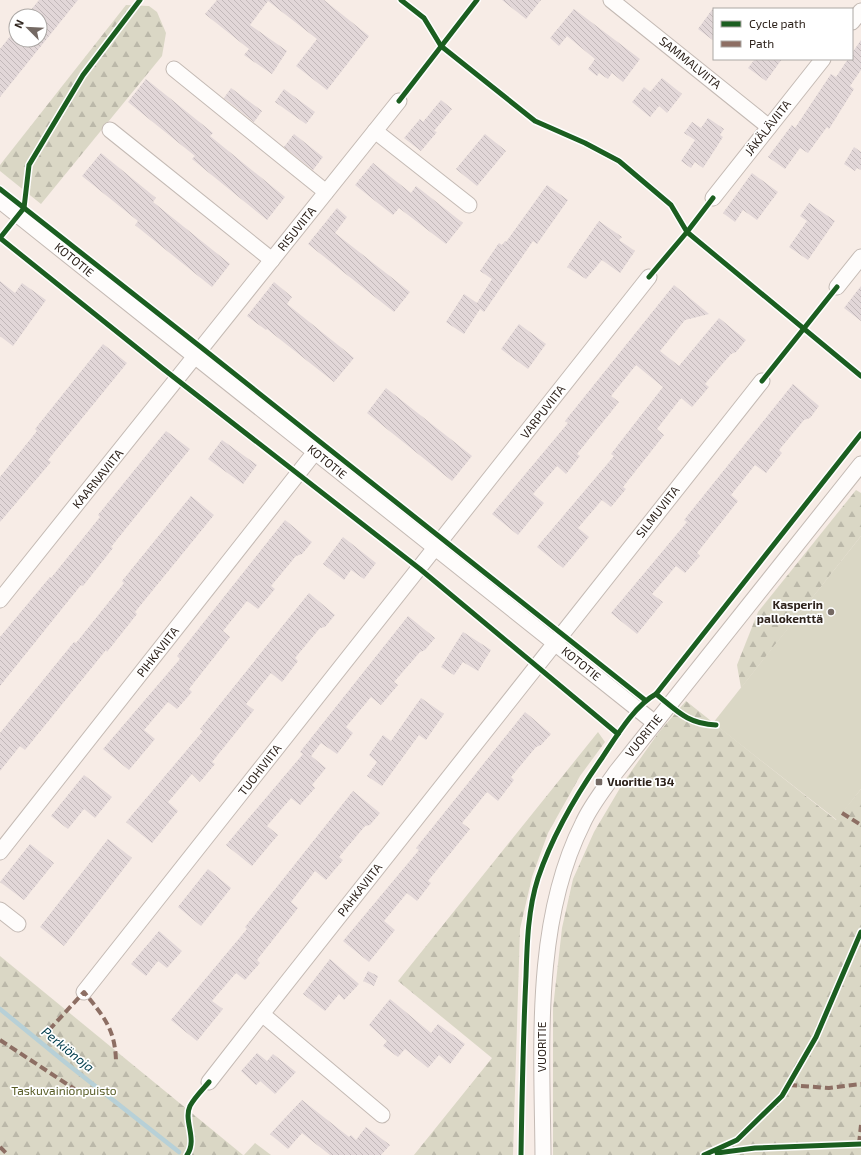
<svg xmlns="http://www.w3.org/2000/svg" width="861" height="1155" font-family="'Exo 2',sans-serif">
<defs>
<pattern id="forest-firs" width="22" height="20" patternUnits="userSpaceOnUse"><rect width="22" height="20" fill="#dad7c5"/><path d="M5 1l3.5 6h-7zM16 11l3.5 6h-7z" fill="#bbb8a9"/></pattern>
<pattern id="building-back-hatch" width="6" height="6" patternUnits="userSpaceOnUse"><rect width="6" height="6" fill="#e2d7d8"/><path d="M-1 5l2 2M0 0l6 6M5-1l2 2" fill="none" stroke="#c2b8b9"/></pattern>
</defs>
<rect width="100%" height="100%" fill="#f7ece6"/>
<g fill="url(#forest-firs)">
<polygon points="126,5 149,6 157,12 166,33 162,56 41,204 0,171 0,165"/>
<polygon points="856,490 861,493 861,536 741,688 737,665 758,612"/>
<polygon points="686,701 836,820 861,789 861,1155 553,1155 553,1008 562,928 573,879 594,832 623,783 659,732"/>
<polygon points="598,732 605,742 580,776 548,833 532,877 520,929 513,1155 414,1155 492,1058 398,981"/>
<polygon points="0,956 243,1155 0,1155"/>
<polygon points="255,1143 271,1155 244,1155"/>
</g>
<polygon fill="#dad7c5" points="861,536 861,789 837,820 713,723"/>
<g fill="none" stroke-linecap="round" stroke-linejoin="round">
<polyline stroke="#b7d0d7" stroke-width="4.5" points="0,1009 66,1063 179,1152"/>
</g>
<g fill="url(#building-back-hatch)">
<polygon points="39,0 78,0 0,97 0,49 16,29 16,40 40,40 40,16 26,16"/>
<polygon points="217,0 324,0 369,36 327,90 296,66 317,39 268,1 250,25 287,51 272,74 244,55 249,49 205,14"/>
<polygon points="502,0 541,0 526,19"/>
<polygon points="714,7 714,41 698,29"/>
<polygon points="574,9 640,59 623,82 612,73 608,79 599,73 597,76 588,69 595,59 567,36 559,46 550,38"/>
<polygon points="861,40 861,70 850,86 854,89 829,129 827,127 808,153 800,148 785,169 768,157 792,125 795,128 831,74 836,77 848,59 852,59 852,53"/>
<polygon points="755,59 782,59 766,81 748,68"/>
<polygon points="662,78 682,94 667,113 659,106 650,117 632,102 644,87 650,92"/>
<polygon points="146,79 213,133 210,136 285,197 267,220 192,159 195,156 128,102"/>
<polygon points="231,88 262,111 254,122 224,98"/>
<polygon points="284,89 315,112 306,124 275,102"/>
<polygon points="441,100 452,109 434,131 437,132 421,151 404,138 420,119 423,122"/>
<polygon points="708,118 724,129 720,135 723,137 703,168 695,162 691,168 681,161 695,140 684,133 692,122 701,128"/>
<polygon points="294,134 323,157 313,170 284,147"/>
<polygon points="485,134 506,151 477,186 456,169"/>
<polygon points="854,147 861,152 861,170 857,168 855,171 844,164"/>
<polygon points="101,153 156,198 153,202 230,264 212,287 135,225 138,221 82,176"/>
<polygon points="373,163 411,193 416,186 463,223 446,244 399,208 393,215 355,185"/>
<polygon points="752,173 778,192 757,220 743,210 735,222 723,213"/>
<polygon points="547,185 568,200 537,244 533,241 484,312 480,309 464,334 446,322 464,294 477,303 492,279 480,271 499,243 502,245 505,241 506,242"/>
<polygon points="809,203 835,221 808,260 789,247 807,221 800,216"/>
<polygon points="337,208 347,217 335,233 410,292 394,312 308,244"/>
<polygon points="599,221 622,237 619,240 635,251 620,273 602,260 586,279 567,267"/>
<polygon points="0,281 15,293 22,283 46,300 13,346 0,336"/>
<polygon points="274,282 292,297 287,304 354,358 334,382 267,329 266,330 247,316"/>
<polygon points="674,285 709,314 685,320 660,351 679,366 719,318 746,340 736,352 731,354 705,384 709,387 692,407 681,398 657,429 664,435 623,487 626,489 611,507 602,500 578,528 589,537 563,568 537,547 614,456 611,454 663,387 636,365 611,396 619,402 577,454 580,456 566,474 557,466 533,494 544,503 518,535 492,514 568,423 565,421"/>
<polygon points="861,286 861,321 844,308"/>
<polygon points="519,324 546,344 528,369 501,349"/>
<polygon points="103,344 127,363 48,460 51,462 0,522 0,477 37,431 35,429"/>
<polygon points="793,384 819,406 810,418 804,420 779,450 782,453 766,473 755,465 731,495 738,501 697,553 700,556 685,573 676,566 652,594 663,602 637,634 611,613 687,522 684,520"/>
<polygon points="386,388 472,456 452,481 367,413"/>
<polygon points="166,431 190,449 111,547 113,548 83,586 81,585 0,686 0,637 50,577 51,578 100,517 98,515"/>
<polygon points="222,440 257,465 243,484 208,459"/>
<polygon points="191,496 214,515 135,612 137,614 107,652 106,650 25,750 20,746 0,771 0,733 74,642 76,643 124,583 122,581"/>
<polygon points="285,520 312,542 302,554 296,556 271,586 275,589 258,609 247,601 223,631 230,637 189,689 192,692 177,709 168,702 144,730 155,739 129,770 103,749 180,659 177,656"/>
<polygon points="343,537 376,563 364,579 351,570 344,580 323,564"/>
<polygon points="309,593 335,615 325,627 320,628 295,658 298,661 282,682 271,673 246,704 254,710 212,762 215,764 200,782 192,774 168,802 178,811 152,843 126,822 203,731 200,729"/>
<polygon points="408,616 435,638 425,650 420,652 394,682 398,685 381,705 371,697 346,727 353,733 337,754 321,743 311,756 326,768 312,785 315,788 300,805 291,798 267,826 278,835 252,866 226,845 303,754 300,752"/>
<polygon points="463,632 491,650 478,671 463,662 454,675 441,667"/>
<polygon points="421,698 444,714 426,740 419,735 382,786 367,776 377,762 369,755 383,735 391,741"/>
<polygon points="525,712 551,734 541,745 536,747 511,777 514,780 498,801 487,792 462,823 470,829 428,881 431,883 417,901 407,893 384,921 395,930 369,962 343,941 419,850 416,848"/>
<polygon points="84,775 112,797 95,818 84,809 68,829 51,816"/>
<polygon points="353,791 380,813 370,825 365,826 339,857 343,860 326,880 315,871 291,902 298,908 257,960 260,963 245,980 236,973 212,1001 223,1009 197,1041 171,1020 247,929 245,927"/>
<polygon points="108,839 132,858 64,946 40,927"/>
<polygon points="30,844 54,863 24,900 0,882"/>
<polygon points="208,869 231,888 201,926 178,907"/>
<polygon points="159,931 182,951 167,968 158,961 146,976 131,964"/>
<polygon points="330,959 359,984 344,1000 339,994 325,1011 303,994"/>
<polygon points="368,971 378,976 374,986 363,981"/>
<polygon points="390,999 431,1033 438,1024 465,1044 450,1064 439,1055 428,1068 405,1049 398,1057 383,1046 387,1041 369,1025"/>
<polygon points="257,1053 267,1061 273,1054 296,1072 275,1094 260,1081 256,1085 241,1071"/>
<polygon points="302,1100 349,1137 351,1135 356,1140 366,1127 390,1145 381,1155 330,1155 302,1133 288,1149 270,1134"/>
</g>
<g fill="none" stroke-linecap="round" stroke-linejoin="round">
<g stroke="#c4bab4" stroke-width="17">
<g id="minor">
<polyline points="611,0 769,127"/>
<polyline points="852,22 861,11"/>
<polyline points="174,69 326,192"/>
<polyline points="110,130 272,260"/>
<polyline points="375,131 469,205"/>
<polyline points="713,198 823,59"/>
<polyline points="0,201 655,723"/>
<polyline points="837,287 861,257"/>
<polyline points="0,600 399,101"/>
<polyline points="0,852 315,452"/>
<polyline points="0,910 18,924"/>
<polyline points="84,992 649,277"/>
<polyline points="209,1082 262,1014"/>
<polyline points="382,1115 262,1014 762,381"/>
<path d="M 543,1155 C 542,1047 533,922 583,823 C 591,805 605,788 616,772 L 861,464"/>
</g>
</g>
<use href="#minor" stroke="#fefcfb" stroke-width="15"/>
<g stroke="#8d6e63" stroke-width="4" stroke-dasharray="8 4" stroke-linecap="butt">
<polyline points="842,813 861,825"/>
<path d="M 49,1030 L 84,992 C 103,1016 115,1028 116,1061"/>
<polyline points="0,1040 76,1090"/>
<polyline points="789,1085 829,1088 861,1084"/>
<polyline points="859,1144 861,1125"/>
<polyline points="0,1147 8,1155"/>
</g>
<g stroke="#fff" stroke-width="8">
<g id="cycleway">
<polyline points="401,0 424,18 441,46 535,121 585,143 619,161 671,205 687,232 861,376"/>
<polyline points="399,101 477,0"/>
<polyline points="0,189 202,348 645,700"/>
<polyline points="0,238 162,368 420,569 618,734"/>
<polyline points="0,238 24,208 29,165 83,75 140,0"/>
<polyline points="649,277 687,232 713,198"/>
<polyline points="762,381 837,287"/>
<path d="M 656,694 C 677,711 688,724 716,725"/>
<polyline points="717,1153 755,1148 861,1144"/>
<path d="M 187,1155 C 198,1139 183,1121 190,1106 C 194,1098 203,1089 209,1082"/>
<path d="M 521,1155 C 522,1095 523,1036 526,976 C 527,944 528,909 538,878 C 553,834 576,795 602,758 C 616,737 634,706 656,694 L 861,434"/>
<polyline points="704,1155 737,1140 782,1096 816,1037 861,932"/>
</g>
</g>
<use href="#cycleway" stroke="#1b5e20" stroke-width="5"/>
</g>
<g fill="#746963" stroke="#fff" stroke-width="1.5">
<circle cx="831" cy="612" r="4"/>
<rect x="595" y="778" width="8" height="8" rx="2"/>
</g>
<g text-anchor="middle" stroke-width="3.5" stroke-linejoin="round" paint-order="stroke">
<g font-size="12" fill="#2e231c" stroke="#fff">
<text transform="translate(690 63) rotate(39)" y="4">SAMMALVIITA</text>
<text transform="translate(768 128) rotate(-52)" y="4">JÄKÄLÄVIITA</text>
<text transform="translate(297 229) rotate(-51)" y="4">RISUVIITA</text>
<text transform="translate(74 260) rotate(39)" y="4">KOTOTIE</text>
<text transform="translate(543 412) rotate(-52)" y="4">VARPUVIITA</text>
<text transform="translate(327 462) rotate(39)" y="4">KOTOTIE</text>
<text transform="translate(98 479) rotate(-51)" y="4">KAARNAVIITA</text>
<text transform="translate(658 512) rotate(-52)" y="4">SILMUVIITA</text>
<text transform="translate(158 652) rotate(-52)" y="4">PIHKAVIITA</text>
<text transform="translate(581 664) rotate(39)" y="4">KOTOTIE</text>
<text transform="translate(644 736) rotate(-51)" y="4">VUORITIE</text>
<text transform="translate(260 770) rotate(-52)" y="4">TUOHIVIITA</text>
<text transform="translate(360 890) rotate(-52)" y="4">PAHKAVIITA</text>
<text transform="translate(542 1047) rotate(-90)" y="4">VUORITIE</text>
</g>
<g font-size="12" font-weight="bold" fill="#2e231c" stroke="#fff" text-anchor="end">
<text x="823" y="609">Kasperin<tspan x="823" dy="14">pallokenttä</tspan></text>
<text x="607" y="786" text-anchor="start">Vuoritie 134</text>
</g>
<g font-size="12" fill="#585c26" stroke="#fff">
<text x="64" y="1095">Taskuvainionpuisto</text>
</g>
<g font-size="13" font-style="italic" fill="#003c4b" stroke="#fff">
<text transform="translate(68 1049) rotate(39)" y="5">Perkiönoja</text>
</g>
</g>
<rect x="713" y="8" width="140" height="52" fill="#ffffff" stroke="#aba7a4"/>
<rect x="721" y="21" width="20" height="6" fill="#1b5e20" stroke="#aba7a4"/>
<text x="749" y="28" font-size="12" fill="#2e231c">Cycle path</text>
<rect x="721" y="41" width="20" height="6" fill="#8d6e63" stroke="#aba7a4"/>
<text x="749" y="48" font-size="12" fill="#2e231c">Path</text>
<g transform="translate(28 28) rotate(294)"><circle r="19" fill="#ffffff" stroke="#aba7a4"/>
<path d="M0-3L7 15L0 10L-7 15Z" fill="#746963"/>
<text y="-6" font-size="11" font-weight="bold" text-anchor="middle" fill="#2e231c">N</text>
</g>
</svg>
